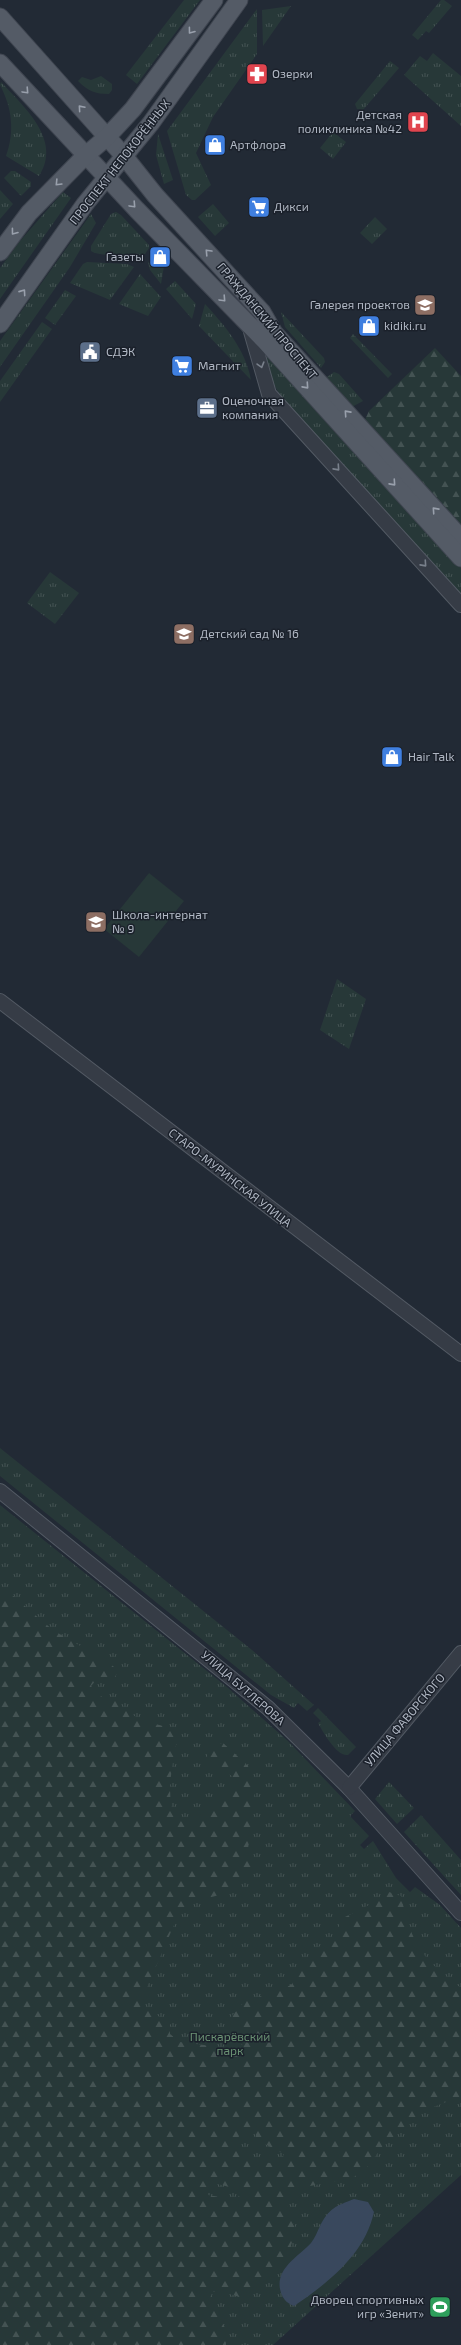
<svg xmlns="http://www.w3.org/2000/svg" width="461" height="2345" font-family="'Exo 2',sans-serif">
<defs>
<pattern id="grass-tufts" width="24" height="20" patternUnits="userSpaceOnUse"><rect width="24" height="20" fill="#273838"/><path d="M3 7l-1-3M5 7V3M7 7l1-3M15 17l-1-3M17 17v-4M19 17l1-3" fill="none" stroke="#445353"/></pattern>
<pattern id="forest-firs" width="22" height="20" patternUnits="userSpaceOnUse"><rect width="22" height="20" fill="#273838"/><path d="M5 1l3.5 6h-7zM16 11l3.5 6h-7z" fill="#445353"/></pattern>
</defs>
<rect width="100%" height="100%" fill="#222a35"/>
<g fill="url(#grass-tufts)">
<polygon points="184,0 200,0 137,84 126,75"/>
<polygon points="441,0 444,0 452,6 429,33 426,31 418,40 412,35"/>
<polygon points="291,6 263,46 262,10"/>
<polygon points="257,9 257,54 213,117 196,153 211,185 195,200 192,200 186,195 167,131"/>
<polygon points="433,53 461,76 461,126 404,75 420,56 427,61"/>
<polygon points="390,61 399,68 363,110 357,109 355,104"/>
<path d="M 101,76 L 112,84 L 112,90 L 109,94 C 95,94 88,91 78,81 L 82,77 L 91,80 Z"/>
<path d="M 1,82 C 23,106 63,140 39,176 L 6,156 C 15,131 12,108 0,85 Z"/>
<polygon points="333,132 346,142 333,159 320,148"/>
<polygon points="158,134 173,180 164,184 156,155"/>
<polygon points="11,171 15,171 31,182 31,186 21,196 4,178"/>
<polygon points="0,190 13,204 0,219"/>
<polygon points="63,192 71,198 0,299 0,268 20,241"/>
<polygon points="213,204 229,223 215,236 198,217"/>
<path d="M 116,212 L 121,215 L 149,245 L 149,248 L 145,254 C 135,256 100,257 91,251 L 91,246 L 111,214 Z"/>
<polygon points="91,214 96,223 70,267 0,367 0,341"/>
<polygon points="375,217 387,229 372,244 360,233"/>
<polygon points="165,260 161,284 150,270 148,262"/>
<polygon points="87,262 127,264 134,267 110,300 70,283 83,264"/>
<polygon points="140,274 161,297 148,316 119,304"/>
<polygon points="175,281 196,304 192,319 166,289"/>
<polygon points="65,290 76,296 55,325 45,318"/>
<path d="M 205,304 C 226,327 245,349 251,380 L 199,326 Z"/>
<polygon points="281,312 324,358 325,362 321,368 285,327"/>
<polygon points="42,322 52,329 0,402 0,381"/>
<polygon points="353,334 392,374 388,378 350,338"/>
<polygon points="266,357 269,357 461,568 461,595 281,397 273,383"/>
<polygon points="334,372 339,374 363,401 350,408 327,382 327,377"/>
<polygon points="50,572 79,593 55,624 27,603"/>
<polygon points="337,979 366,999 349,1049 320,1030"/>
<polygon points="0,1448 252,1650 314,1705 307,1711 298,1703 294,1708 271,1695 0,1476"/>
<polygon points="0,1505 227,1687 288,1741 355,1811 350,1816 369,1836 360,1845 364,1849 373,1841 396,1878 410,1892 415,1887 440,1905 461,1928 461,2175 273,2345 0,2345"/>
<path d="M 318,1708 L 356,1747 L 348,1755 C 337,1757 323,1732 318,1723 L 321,1721 L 313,1713 Z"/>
<polygon points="389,1782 414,1808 397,1824 375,1799"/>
<polygon points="421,1815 461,1860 461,1895 404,1832"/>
</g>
<g fill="url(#forest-firs)" fill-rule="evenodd">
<polygon points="435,348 461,376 461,528 364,422 369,411"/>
<path d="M 0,1586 C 19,1599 34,1615 52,1629 C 74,1644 100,1654 119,1671 L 114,1678 L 98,1678 L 91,1686 L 102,1697 L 116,1697 C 125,1718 150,1722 170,1728 L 177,1740 C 172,1767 166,1790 174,1817 L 188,1825 L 229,1791 L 232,1776 L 211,1765 L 207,1757 L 210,1745 L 223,1743 L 248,1766 L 255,1790 L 248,1849 L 254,1864 L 249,1875 L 231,1892 L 196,1901 L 177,1918 L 141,2001 L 144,2008 L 170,2023 L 170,2034 L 180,2042 L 228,2048 L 242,2046 L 243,2035 L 231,2017 L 245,2001 L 282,1990 L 292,1984 L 295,1971 L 306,1965 L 310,1953 L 337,1935 L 341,1919 L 375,1902 L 389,1892 L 401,1896 C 412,1945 421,1958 461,1988 L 461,2096 L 426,2110 L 382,2147 L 365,2170 L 352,2178 L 310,2186 L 290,2194 L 287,2207 L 296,2229 L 288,2255 L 265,2285 L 242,2298 L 224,2292 L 211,2292 L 213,2303 L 225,2328 L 226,2345 L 0,2345 ZM 245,2132 L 255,2133 L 257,2140 L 284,2154 L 280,2162 C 265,2167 249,2155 236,2147 L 237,2138 ZM 214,2183 L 233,2188 L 240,2193 L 237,2200 L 208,2195 L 208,2188 Z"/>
</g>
<polygon fill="#273838" points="149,873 184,901 139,957 104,929"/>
<path fill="#39485d" d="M 354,2199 L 368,2202 L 374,2212 C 365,2254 328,2283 294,2306 C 286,2303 282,2298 280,2289 C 276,2268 299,2256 311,2243 C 315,2238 317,2232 320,2226 C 329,2208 336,2206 354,2199 Z"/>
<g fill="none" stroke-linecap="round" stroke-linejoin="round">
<g stroke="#535a64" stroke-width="16">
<g id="minor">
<polyline points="250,328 269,394 461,605"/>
<polyline points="0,1001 461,1354"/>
<polyline points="0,1491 268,1708 349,1788 461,1913"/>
<polyline points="349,1788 461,1653"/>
</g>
</g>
<g stroke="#3f4550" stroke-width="19">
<g id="major">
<polyline points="0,17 124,156 155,195 262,312 274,333 461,538"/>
<polyline points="0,63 137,210 265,341 461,558"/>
<polyline points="0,252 29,213 86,155 107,137 133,109 214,0"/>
<polyline points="0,324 85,204 151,123 239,0"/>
</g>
</g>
<use href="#minor" stroke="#363c46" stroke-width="14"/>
<use href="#major" stroke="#545b66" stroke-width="17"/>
</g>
<defs><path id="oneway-chevron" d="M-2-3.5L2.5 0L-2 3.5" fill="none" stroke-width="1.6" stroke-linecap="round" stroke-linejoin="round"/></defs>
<g stroke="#99a0ac">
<use href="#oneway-chevron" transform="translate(191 31) rotate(127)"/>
<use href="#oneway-chevron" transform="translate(26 91) rotate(47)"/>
<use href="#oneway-chevron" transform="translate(81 108) rotate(-131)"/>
<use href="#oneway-chevron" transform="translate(58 183) rotate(134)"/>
<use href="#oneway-chevron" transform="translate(133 205) rotate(47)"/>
<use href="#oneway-chevron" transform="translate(14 232) rotate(127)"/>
<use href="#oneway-chevron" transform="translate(208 252) rotate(-133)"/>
<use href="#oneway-chevron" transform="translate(23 292) rotate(-55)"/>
<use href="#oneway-chevron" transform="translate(223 299) rotate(47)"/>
<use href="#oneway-chevron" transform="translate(306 386) rotate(48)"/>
<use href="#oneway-chevron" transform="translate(347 413) rotate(-132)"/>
<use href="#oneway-chevron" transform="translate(393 483) rotate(48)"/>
<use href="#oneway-chevron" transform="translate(435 510) rotate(-132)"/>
</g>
<g stroke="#79808b">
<use href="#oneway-chevron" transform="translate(261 365) rotate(74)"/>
<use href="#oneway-chevron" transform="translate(337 468) rotate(48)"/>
<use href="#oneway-chevron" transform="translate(424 564) rotate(48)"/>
</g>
<defs>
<g id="pharmacy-square" transform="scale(1.15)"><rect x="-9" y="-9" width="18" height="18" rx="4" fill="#e0444e" stroke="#1b212b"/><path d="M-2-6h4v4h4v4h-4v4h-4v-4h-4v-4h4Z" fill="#fff"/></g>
<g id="hospital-square" transform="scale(1.15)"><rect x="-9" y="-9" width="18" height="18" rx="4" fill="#e0444e" stroke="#1b212b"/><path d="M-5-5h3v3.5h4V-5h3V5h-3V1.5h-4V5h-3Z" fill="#fff"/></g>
<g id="shop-square" transform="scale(1.15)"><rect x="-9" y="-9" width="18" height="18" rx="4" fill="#3f7fe0" stroke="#1b212b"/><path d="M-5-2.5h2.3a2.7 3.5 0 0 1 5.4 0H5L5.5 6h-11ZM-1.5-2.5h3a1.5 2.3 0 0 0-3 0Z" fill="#fff"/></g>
<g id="supermarket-square" transform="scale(1.15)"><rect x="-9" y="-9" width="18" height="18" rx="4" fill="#3f7fe0" stroke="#1b212b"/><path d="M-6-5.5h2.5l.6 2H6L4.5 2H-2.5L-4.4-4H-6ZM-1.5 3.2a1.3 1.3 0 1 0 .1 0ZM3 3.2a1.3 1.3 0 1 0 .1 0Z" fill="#fff"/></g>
<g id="university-square" transform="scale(1.15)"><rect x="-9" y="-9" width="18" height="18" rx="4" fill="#8d6e63" stroke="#1b212b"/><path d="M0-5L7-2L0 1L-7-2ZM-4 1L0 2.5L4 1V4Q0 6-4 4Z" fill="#fff"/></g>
<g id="civic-square" transform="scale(1.15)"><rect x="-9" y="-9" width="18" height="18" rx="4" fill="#5c6f8a" stroke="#1b212b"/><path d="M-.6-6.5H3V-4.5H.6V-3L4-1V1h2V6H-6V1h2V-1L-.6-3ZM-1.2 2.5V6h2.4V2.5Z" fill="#fff"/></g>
<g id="office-square" transform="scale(1.15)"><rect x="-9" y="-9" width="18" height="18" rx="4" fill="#5c6f8a" stroke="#1b212b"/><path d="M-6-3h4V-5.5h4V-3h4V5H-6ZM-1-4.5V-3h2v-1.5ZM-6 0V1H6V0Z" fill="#fff"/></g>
<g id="school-square" transform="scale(1.15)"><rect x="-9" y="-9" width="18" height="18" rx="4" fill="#8d6e63" stroke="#1b212b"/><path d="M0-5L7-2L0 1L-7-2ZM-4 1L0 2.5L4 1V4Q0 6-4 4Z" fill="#fff"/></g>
<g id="stadium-square" transform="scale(1.15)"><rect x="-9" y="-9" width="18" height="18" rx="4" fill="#2e9e5b" stroke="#1b212b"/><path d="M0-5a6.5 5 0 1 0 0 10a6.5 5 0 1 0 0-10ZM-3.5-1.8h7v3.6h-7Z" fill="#fff"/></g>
</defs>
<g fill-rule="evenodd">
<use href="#pharmacy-square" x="257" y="74"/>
<use href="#hospital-square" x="418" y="122"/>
<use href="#shop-square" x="215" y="145"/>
<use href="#supermarket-square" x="259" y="207"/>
<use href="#shop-square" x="160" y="257"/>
<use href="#university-square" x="425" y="305"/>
<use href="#shop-square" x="369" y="326"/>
<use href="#civic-square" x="90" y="352"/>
<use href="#supermarket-square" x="182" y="366"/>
<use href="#office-square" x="207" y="408"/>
<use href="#school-square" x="184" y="634"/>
<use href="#shop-square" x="392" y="757"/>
<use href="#school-square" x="96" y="922"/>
<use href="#stadium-square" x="440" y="2307"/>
</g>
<g text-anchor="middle" stroke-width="3" stroke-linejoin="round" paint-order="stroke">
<g font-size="12" fill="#b0b7c3" stroke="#1b212b" text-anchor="start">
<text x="272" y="78">Озерки</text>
<text x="402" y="119" text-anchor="end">Детская<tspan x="402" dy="14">поликлиника №42</tspan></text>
<text x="230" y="149">Артфлора</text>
<text x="274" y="211">Дикси</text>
<text x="144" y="261" text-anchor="end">Газеты</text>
<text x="410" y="309" text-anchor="end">Галерея проектов</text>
<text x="384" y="330">kidiki.ru</text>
<text x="106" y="356">СДЭК</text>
<text x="198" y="370">Магнит</text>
<text x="222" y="405">Оценочная<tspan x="222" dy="14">компания</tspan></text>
<text x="200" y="638">Детский сад № 16</text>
<text x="408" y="761">Hair Talk</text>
<text x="112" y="919">Школа-интернат<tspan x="112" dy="14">№ 9</tspan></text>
<text x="424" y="2304" text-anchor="end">Дворец спортивных<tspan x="424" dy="14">игр «Зенит»</tspan></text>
</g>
<g font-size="12" fill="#b0b7c3" stroke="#1b212b">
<text transform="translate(120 162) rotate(-52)" y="4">ПРОСПЕКТ НЕПОКОРЁННЫХ</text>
<text transform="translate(267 321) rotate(50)" y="4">ГРАЖДАНСКИЙ ПРОСПЕКТ</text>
<text transform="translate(230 1178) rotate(38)" y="4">СТАРО-МУРИНСКАЯ УЛИЦА</text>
<text transform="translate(243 1688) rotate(41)" y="4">УЛИЦА БУТЛЕРОВА</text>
<text transform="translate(405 1720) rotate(-50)" y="4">УЛИЦА ФАВОРСКОГО</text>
</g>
<g font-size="12" fill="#6a9173" stroke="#1b212b">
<text x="230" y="2041">Пискарёвский<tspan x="230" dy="14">парк</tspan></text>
</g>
</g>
</svg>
